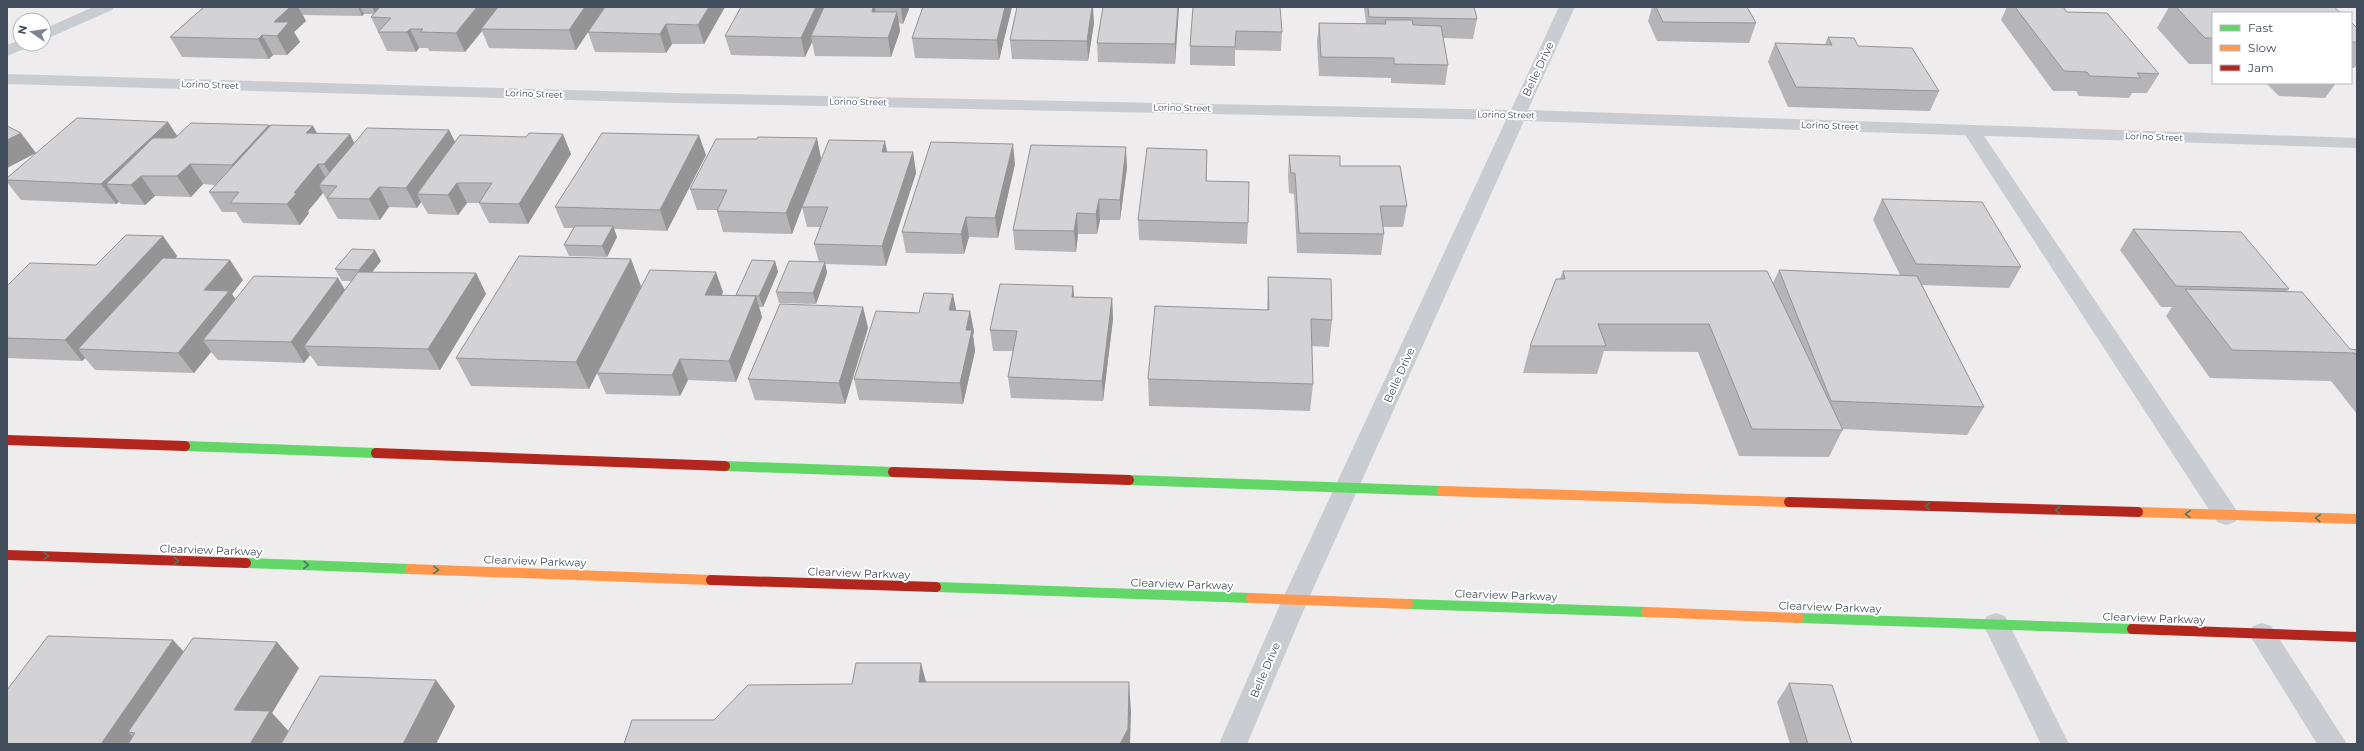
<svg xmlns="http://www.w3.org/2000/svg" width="2364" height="751" font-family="Montserrat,sans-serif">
<rect width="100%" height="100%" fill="#eeecec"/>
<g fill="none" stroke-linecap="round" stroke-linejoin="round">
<g fill="#c9cdd1" fill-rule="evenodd">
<polygon points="1971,125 1977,126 1980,130 2235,508 2238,515 2235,522 2226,525 2217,522 1962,130 1965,126"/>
<polygon points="1996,613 2005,616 2069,744 2041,744 1983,624 1987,616"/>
<polygon points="2262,623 2271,626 2347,744 2317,744 2249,634 2253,626"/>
</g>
<g fill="#c9cdd1" fill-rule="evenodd">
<polygon points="93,7 114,7 112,10 44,40 44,29"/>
<polygon points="1559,7 1575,7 1528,110 2357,138 2357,148 1524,121 1308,600 1247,744 1219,744 1282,600 1506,120 676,103 7,84 7,74 676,93 1511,110"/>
<polygon points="20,40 20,44 31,44 29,47 7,56 7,45"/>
</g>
<g stroke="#63d668" stroke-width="10">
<polyline points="185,446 376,453"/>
<polyline points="725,466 893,472"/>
<polyline points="1129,480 1442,491"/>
<polyline points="246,563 410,569"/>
<polyline points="936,587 1251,598"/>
<polyline points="1408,604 1646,612"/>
<polyline points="1799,618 2132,629"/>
</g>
<g stroke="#ff974d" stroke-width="10">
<polyline points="1442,491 1789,502"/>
<polyline points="2138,512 2357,519"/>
<polyline points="410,569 711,580"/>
<polyline points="1251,598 1408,604"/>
<polyline points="1646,612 1799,618"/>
</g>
<g stroke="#b3261e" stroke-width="10">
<polyline points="7,440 185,446"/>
<polyline points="376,453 725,466"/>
<polyline points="893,472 1129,480"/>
<polyline points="1789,502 2138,512"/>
<polyline points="7,555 246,563"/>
<polyline points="711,580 936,587"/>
<polyline points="2132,629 2357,637"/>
</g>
</g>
<g fill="#b5b5b7">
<polygon points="204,7 725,7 704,44 672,44 666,53 595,52 588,32 576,50 489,48 482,31 465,52 429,51 428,48 419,48 416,52 387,51 371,17 373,14 364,14 362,16 303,15 306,21 294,32 300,42 287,55 273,55 269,59 182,57 170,37"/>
<polygon points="741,7 908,7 909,9 903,24 899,23 900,31 891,57 815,56 812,42 805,57 731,55 725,36"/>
<polygon points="1012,7 999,60 915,58 912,38"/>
<polygon points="1103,7 1179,7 1175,64 1098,62 1097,43"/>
<polygon points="1193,7 1282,32 1281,51 1235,50 1235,66 1190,65 1190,46"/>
<polygon points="1364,7 1474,7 1477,19 1473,39 1443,38 1448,65 1445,85 1391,83 1391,78 1319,76 1317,42 1319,23 1366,24"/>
<polygon points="1652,7 1747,7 1756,23 1749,43 1657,41 1648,21"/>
<polygon points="2007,7 2063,7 2067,12 2159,74 2147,93 2132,93 2129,98 2079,96 2076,91 2053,91 2001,20"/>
<polygon points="2169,7 2326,7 2213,13 2213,64 2189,64 2157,28"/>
<polygon points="2351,22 2357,28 2357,65 2354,68 2351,68"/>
<polygon points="1094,23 1088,61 1012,59 1010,40"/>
<polygon points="1828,37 1858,46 1939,91 1930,111 1788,107 1768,62 1775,43 1825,44"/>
<polygon points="2266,83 2336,83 2325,98 2279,96"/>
<polygon points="168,122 177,136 269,125 270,126 313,126 317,134 354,143 449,130 455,142 571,154 528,224 489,223 479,203 467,203 458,215 428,214 421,202 417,208 389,207 380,220 338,219 323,193 308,211 309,213 300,225 243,223 236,212 222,212 209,192 215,185 203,184 191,197 155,196 145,205 121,204 119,202 116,204 21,200 7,182 7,178"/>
<polygon points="1207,150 1206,181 1248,223 1247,244 1139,240 1138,220"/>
<polygon points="887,152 913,152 916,173 886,266 825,264 827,273 816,304 779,303 776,292 819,262 814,244 820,227 807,227 802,207 792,234 723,232 717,211 718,210 697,210 690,189 821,158 812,181"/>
<polygon points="706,155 667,231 614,229 617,237 607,257 569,256 564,245 573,228 564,228 555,207"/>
<polygon points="1289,155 1340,166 1407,206 1403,227 1383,227 1384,234 1381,255 1297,253 1294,194 1289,193 1288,175"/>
<polygon points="1015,164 998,238 969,237 964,254 906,253 902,232"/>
<polygon points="1127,167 1120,220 1100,220 1097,234 1078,234 1076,252 1015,250 1013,230"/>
<polygon points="1882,199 2021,267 2009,288 1922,285 1984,407 1967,435 1843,429 1829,457 1739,456 1698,352 1604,351 1597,374 1523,373 1530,346 1560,279 1563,271 1773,283 1779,270 1900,275 1873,220"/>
<polygon points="2133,229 2289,289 2287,291 2350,349 2357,350 2357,414 2331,381 2210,378 2166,316 2172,307 2161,307 2120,250"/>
<polygon points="163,236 177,256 176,258 243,280 232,294 235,300 338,278 345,290 351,281 342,281 335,269 381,261 372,272 476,273 486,294 440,370 318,366 310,355 304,363 218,360 211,352 194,373 95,370 85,358 82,361 7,358 7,286 96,265"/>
<polygon points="775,261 778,272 763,307 759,307 762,317 736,382 688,380 680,396 606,394 597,373 603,361 589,389 471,386 456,358 641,286 723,292 722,295 736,295"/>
<polygon points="1268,277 1332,320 1329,347 1312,346 1313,384 1310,411 1149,406 1148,379 1267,310"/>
<polygon points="1073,286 1074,297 1112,298 1113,319 1103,401 1011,398 1008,377 1013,351 993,351 990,330"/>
<polygon points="863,307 868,328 845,404 755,400 748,379"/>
<polygon points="956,311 970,311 974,332 973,335 975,351 963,404 859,400 854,379 919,313"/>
<polygon points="173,640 184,652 299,668 272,713 288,731 455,706 436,744 7,744"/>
<polygon points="1789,683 1852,744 1790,744 1777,702"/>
</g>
<g fill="#949495">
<polygon points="290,7 298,7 306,21 294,32 300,42 287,55 277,36 274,22"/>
<polygon points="358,7 360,7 364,14 362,16"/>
<polygon points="372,7 382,7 376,15"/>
<polygon points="477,7 499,7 481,29 482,31 465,52 456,33"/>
<polygon points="585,7 605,7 576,50 569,30"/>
<polygon points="709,7 725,7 704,44 698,25"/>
<polygon points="816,7 826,7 811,36 812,42 805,57 801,38"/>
<polygon points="873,7 875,7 878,23 872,12"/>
<polygon points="901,7 908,7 909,9 903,24"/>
<polygon points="1005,7 1012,7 999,60 997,40"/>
<polygon points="1092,7 1093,7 1094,23 1088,61 1087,41"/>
<polygon points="1178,7 1179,7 1175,64 1175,44"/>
<polygon points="897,12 900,31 891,57 888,38"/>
<polygon points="666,24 672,44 666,53 660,34"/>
<polygon points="410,29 419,48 416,52 407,32"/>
<polygon points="262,35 273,55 269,59 258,39"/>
<polygon points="168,122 181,142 141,176 155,196 145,205 131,185 106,184 119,202 116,204 101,184"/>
<polygon points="269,125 281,145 245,185 232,165"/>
<polygon points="313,126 324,146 306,133"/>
<polygon points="449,130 459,150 417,194 421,202 417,208 406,188"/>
<polygon points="21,133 36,153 7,168 7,140"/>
<polygon points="350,134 360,155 336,185 324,164"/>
<polygon points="563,134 571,154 528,224 519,204"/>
<polygon points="699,135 706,155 667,231 660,210"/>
<polygon points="817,138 821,158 792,234 786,213"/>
<polygon points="885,141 889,161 882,152"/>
<polygon points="1013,144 1015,164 998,238 995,218"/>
<polygon points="1126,147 1127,167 1120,220 1120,200"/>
<polygon points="1207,150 1207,170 1205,201 1206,181"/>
<polygon points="913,152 916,173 886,266 882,246"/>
<polygon points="190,164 203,184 191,197 177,176"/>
<polygon points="318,164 330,185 319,185 323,193 308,211 309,213 300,225 287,204 294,193"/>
<polygon points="457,183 467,203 458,215 448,195"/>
<polygon points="379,187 389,207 380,220 369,199"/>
<polygon points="1099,199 1100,220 1097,234 1096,214"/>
<polygon points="1077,213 1078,234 1076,252 1074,231"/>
<polygon points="966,217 969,237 964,254 961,234"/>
<polygon points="613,226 617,237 607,257 602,246"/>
<polygon points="163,236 177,256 92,350 78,349 85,358 82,361 65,340"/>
<polygon points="375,250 381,261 365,281 359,270"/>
<polygon points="631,259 641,286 589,389 576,362"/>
<polygon points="230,260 243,280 232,294 244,312 203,340 211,352 194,373 178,353 204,290"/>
<polygon points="775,261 778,272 763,307 759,296"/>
<polygon points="825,262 827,273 816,304 813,293"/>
<polygon points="716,272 723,292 712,315 705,295"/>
<polygon points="476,273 486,294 440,370 428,349"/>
<polygon points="338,278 350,299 304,346 310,355 304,363 291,342"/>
<polygon points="1073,286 1075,307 1072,297"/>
<polygon points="953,294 957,314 949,310"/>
<polygon points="756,296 762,317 736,382 729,361"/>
<polygon points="1112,298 1113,319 1103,401 1102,381"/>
<polygon points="863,307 868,328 845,404 839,383"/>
<polygon points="970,311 974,332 973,335 975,351 963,404 960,383 966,330"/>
<polygon points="680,359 688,380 680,396 672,375"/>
<polygon points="173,640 198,667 128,732 141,744 101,744"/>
<polygon points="277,642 299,668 272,713 294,737 290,744 250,744 234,710"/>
<polygon points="921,663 929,693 919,682"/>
<polygon points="436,680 455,706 436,744 403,744"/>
<polygon points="1129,682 1131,712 1130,744 1120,744"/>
</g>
<g fill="#d3d3d5" stroke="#949495">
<polygon points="204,7 290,7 274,22 289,22 277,36 262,35 258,39 170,37"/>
<polygon points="380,7 477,7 456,33 420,32 423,29 410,29 407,32 378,32 391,18 371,17"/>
<polygon points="498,7 585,7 569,30 481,29"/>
<polygon points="605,7 709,7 698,25 666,24 660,34 588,32"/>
<polygon points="741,7 816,7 801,38 725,36"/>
<polygon points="824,7 873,7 872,12 897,12 888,38 811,36"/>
<polygon points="923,7 1005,7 997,40 912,38"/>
<polygon points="1017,7 1092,7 1087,41 1010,40"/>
<polygon points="1103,7 1178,7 1175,44 1097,43"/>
<polygon points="1193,7 1280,7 1282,32 1236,31 1235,47 1190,46"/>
<polygon points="1368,7 1474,7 1477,19 1369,17"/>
<polygon points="1656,7 1747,7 1756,23 1663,22"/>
<polygon points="2015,7 2063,7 2067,12 2107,13 2159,74 2137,73 2141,78 2090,76 2087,72 2064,71"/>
<polygon points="2176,7 2334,7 2341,13 2213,13 2213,38 2205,38"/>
<polygon points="1385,20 1412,20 1413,25 1441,26 1448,65 1394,64 1394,58 1321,57 1319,23 1386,24"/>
<polygon points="2351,22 2357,28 2357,42 2351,42"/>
<polygon points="1828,37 1854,38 1858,46 1912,48 1939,91 1796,87 1775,43 1832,45"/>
<polygon points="77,118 168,122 101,184 7,180 7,178"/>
<polygon points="191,123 269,125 232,165 190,164 177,176 141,176 131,185 106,184 153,138 175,138"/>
<polygon points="271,125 313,126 306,133 350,134 324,164 318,164 294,193 297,193 287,204 230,203 239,192 209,192"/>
<polygon points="7,126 21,133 7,140"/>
<polygon points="367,128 449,130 406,188 379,187 369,199 327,198 337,186 319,185"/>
<polygon points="529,133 563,134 519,204 479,203 492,183 457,183 448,195 417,194 460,135 526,137"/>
<polygon points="602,133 699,135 660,210 555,207"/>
<polygon points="758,137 817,138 786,213 717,211 727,190 690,189 716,139 757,139"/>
<polygon points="829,140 885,141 882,152 913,152 882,246 814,244 828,207 802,207"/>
<polygon points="931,142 1013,144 995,218 966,217 961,234 902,232"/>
<polygon points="1031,145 1126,147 1120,200 1099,199 1096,214 1077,213 1074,231 1013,230"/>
<polygon points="1147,148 1207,150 1206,181 1249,182 1248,223 1138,220"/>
<polygon points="1289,155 1340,156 1340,166 1400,166 1407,206 1380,206 1384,234 1299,233 1295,173 1291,173"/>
<polygon points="1882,199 1982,202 2021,267 1916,264"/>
<polygon points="575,226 613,226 602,246 564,245"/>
<polygon points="2133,229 2241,232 2289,289 2176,286"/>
<polygon points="126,235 163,236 65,340 7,338 7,286 30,263 96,265"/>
<polygon points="352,249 375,250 359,270 335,269"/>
<polygon points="519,256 631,259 576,362 456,358"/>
<polygon points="163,258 230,260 204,290 229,291 178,353 78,349"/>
<polygon points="752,260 775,261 759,296 736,295"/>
<polygon points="789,261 825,262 813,293 776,292"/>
<polygon points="650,270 716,272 705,295 756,296 729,361 680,359 672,375 597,373"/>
<polygon points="1779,270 1917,276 1984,407 1831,401"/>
<polygon points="1563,271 1767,271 1843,430 1752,429 1709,324 1598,324 1606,346 1530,346 1556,279 1565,279"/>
<polygon points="358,272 476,273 428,349 304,346"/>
<polygon points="254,276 338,278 291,342 203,340"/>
<polygon points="1268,277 1331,279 1332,320 1311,319 1313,384 1148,379 1155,306 1269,310"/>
<polygon points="1000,284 1073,286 1072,297 1112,298 1102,381 1008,377 1017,331 990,330"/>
<polygon points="2185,289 2302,292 2350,349 2357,350 2357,356 2355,353 2232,350"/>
<polygon points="924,293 953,294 949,310 970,311 966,330 972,330 960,383 854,379 876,311 919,313"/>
<polygon points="780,304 863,307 839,383 748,379"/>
<polygon points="48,636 173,640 101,744 7,744 7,690"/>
<polygon points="193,638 277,642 234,710 270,711 250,744 128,744 135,733 128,732"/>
<polygon points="856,663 921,663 919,682 1129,682 1128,729 1120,744 624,744 632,720 714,720 748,685 852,684"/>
<polygon points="320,676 436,680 403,744 281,744"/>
<polygon points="1789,683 1832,685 1852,744 1808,744"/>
</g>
<defs><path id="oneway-chevron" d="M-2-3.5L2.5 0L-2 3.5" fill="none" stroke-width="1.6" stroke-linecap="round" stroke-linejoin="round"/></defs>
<g stroke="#4c775f">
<use href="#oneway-chevron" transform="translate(1928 506) rotate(-178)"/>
<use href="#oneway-chevron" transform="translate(2058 510) rotate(-178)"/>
<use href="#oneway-chevron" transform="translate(2188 514) rotate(-178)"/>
<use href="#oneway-chevron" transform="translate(2318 518) rotate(-178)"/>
<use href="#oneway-chevron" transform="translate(46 556) rotate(2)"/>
<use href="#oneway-chevron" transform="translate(176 561) rotate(2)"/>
<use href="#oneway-chevron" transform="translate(306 565) rotate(2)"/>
<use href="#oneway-chevron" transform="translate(436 570) rotate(2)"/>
</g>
<g text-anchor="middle" stroke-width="4" stroke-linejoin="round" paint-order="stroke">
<g font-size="9" fill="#424e5b" stroke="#fff">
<text transform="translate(210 85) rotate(2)" y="3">Lorino Street</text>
<text transform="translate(534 94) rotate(2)" y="3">Lorino Street</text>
<text transform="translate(858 102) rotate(1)" y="3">Lorino Street</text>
<text transform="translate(1182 108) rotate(1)" y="3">Lorino Street</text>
<text transform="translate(1506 115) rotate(1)" y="3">Lorino Street</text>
<text transform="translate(1830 126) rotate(2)" y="3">Lorino Street</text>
<text transform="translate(2154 137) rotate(2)" y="3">Lorino Street</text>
</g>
<g font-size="11" fill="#424e5b" stroke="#fff">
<text transform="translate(1538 69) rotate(-65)" y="4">Belle Drive</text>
<text transform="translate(1399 375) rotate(-66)" y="4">Belle Drive</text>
<text transform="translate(211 550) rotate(2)" y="4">Clearview Parkway</text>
<text transform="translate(535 561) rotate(2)" y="4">Clearview Parkway</text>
<text transform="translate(859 573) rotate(2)" y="4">Clearview Parkway</text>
<text transform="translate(1182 584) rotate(2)" y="4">Clearview Parkway</text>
<text transform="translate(1506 595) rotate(2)" y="4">Clearview Parkway</text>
<text transform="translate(1830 607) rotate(2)" y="4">Clearview Parkway</text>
<text transform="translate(2154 618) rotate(2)" y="4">Clearview Parkway</text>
<text transform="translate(1265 670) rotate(-67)" y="4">Belle Drive</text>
</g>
</g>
<rect width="2364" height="751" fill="none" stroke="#424e5b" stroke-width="16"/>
<rect x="2212" y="12" width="140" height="72" fill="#ffffff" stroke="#b3b8bd"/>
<rect x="2220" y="25" width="20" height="6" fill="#63d668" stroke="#b3b8bd"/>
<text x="2248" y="32" font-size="12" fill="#424e5b">Fast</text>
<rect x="2220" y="45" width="20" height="6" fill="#ff974d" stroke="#b3b8bd"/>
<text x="2248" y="52" font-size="12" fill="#424e5b">Slow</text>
<rect x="2220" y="65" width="20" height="6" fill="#b3261e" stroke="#b3b8bd"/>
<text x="2248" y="72" font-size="12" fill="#424e5b">Jam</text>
<g transform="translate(32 32) rotate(283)"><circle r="19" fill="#ffffff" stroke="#b3b8bd"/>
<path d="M0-3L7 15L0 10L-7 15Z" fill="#7e858e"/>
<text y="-6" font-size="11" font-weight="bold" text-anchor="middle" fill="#424e5b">N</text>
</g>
</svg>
